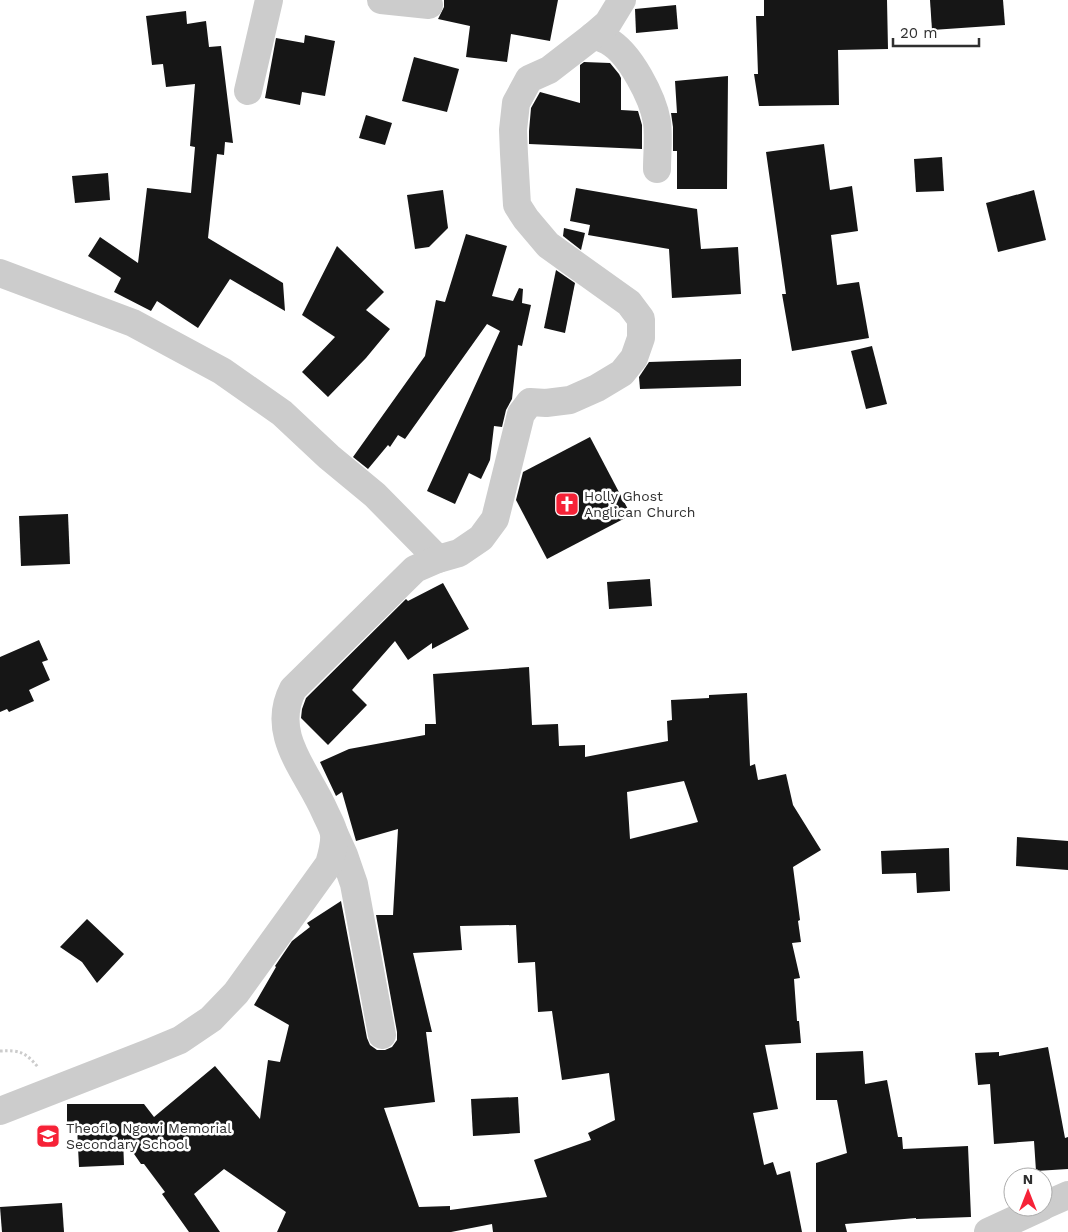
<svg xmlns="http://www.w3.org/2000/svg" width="1068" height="1232" font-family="'Work Sans',sans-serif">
<rect width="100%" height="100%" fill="#fff"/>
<g fill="#161616" fill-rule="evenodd">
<polygon points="444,0 558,0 550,41 511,34 507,62 466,57 470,26 438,19 444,7"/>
<polygon points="764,0 887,0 888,49 838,50 839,105 759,106 754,74 758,74 756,16 764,16"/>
<polygon points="930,0 1003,0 1005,25 932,30"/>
<polygon points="676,5 678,29 636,33 635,9"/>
<polygon points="186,11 187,24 206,21 209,47 221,46 233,143 225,142 224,155 217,154 208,238 283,283 285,311 230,279 198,328 157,301 151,311 114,292 121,278 88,256 100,237 138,263 147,188 191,193 195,147 190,146 195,84 166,87 163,64 152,65 146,16"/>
<polygon points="305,35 335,41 325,96 302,92 300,105 265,98 276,38 304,43"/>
<polygon points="414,57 459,69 447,112 402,101"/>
<polygon points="584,62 610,63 619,74 621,78 621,110 638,111 642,125 642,149 529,144 529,131 531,108 540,92 580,103 580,65"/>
<polygon points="728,76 727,189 677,189 677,151 673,151 673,127 671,113 677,113 675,81"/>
<polygon points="366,115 392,123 385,145 359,138"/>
<polygon points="824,144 830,190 852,186 858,231 831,235 837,285 859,282 869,338 792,351 782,294 786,294 766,152"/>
<polygon points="942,157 944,191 916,192 914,159"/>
<polygon points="108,173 110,200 75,203 72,176"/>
<polygon points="576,188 697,209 701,249 738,247 741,294 672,298 669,249 588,235 590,225 570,221"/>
<polygon points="443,190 448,228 429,247 415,249 407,195"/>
<polygon points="1034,190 1046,240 998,252 986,203"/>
<polygon points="564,228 585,233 581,250 563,236"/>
<polygon points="466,234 507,246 492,296 513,301 519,288 523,289 522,303 531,305 522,346 518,345 512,399 506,410 502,427 494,426 490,460 481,479 469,473 455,504 427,491 500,331 487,324 405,439 398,435 390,447 388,445 368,469 353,457 425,356 436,300 445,302"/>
<polygon points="337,246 384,292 366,310 390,329 366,358 328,397 302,372 335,337 302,315"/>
<polygon points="556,270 575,283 565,333 544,328"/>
<polygon points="872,346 887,404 866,409 851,351"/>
<polygon points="741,359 741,386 640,389 639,377 649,362"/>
<polygon points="590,437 631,515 547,559 516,500 523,472"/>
<polygon points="68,514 70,564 21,566 19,516"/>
<polygon points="650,579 652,606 609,609 607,582"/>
<polygon points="443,583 469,629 432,649 432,643 408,660 395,641 352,690 367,705 328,745 301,718 302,709 306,698 406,599 408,601"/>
<polygon points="39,640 48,660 42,662 50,680 29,690 34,701 9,712 7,709 0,712 0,657"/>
<path d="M 529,667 L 532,725 L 558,724 L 559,746 L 585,745 L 585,757 L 668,741 L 667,721 L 672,720 L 671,700 L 709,698 L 709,695 L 747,693 L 750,766 L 755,764 L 758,780 L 786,774 L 793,805 L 821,850 L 793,867 L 800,920 L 798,921 L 801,942 L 792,943 L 800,978 L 794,979 L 797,1021 L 799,1021 L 801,1043 L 765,1045 L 778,1109 L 753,1113 L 764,1165 L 773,1162 L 777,1175 L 790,1171 L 802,1232 L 493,1232 L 492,1224 L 451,1232 L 277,1232 L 286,1212 L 224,1169 L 194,1194 L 220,1232 L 189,1232 L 162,1194 L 165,1192 L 144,1164 L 141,1164 L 123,1138 L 124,1165 L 79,1167 L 77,1127 L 67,1127 L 67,1104 L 144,1104 L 154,1117 L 215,1066 L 260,1119 L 268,1060 L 280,1062 L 289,1025 L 254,1005 L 276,967 L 275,966 L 292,941 L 310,927 L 307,923 L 341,901 L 367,1038 L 370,1045 L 377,1050 L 385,1050 L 392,1047 L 397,1040 L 397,1032 L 376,915 L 393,915 L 398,829 L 356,841 L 342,792 L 336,796 L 320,762 L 349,749 L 425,735 L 425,724 L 436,724 L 433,674 ZM 684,781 L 698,822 L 630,839 L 627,792 ZM 516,925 L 518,963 L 535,962 L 538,1012 L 552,1011 L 562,1080 L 609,1073 L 615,1120 L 588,1133 L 591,1140 L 534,1160 L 547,1197 L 450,1210 L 450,1206 L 419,1207 L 384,1108 L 435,1102 L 426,1032 L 432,1032 L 413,953 L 462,950 L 460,926 Z"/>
<polygon points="1017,837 1068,841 1068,870 1016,866"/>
<polygon points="949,848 950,891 917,893 916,873 882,874 881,851"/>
<polygon points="87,919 124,954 97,983 82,962 60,947"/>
<polygon points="1048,1047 1065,1138 1068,1137 1068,1169 1036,1171 1034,1141 994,1144 990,1084 978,1085 975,1053 999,1052 999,1056"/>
<polygon points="863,1051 865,1084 887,1080 898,1137 902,1137 903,1149 968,1146 971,1217 916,1219 916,1218 845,1224 847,1232 816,1232 816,1163 847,1153 837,1100 816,1100 816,1053"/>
<polygon points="518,1097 520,1133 473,1136 471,1099"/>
<polygon points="62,1203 64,1232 2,1232 0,1207"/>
</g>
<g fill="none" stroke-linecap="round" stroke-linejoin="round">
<path stroke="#ccc" stroke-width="3" stroke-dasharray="2.5 2.5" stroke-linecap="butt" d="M 0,1051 C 20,1050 25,1052 38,1067"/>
<g stroke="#ccc" stroke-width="28">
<polyline points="381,0 429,5"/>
<path d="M 593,36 C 598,37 603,38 608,41 C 630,53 653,98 657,122 C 659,137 657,154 657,169"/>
<polyline points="248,91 269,0"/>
<polyline points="0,273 133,323 222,371 282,413 329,457 375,495 438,559"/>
<polyline points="334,833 344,855 354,884 382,1035"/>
<path d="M 0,1111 L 151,1052 L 180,1040 L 211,1019 L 236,993 L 329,864 C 332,854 335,844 334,834 C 333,827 328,819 325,812 C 308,772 269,735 293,689 L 415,569 L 438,559 L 459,553 L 481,538 L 495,519 L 521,414 L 530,402 L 546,403 L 570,400 L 597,388 L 622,373 L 634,358 L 641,338 L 641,319 L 629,303 L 548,245 L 526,219 L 517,205 L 514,154 L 513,130 L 516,103 L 529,79 L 549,70 L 593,36 L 608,23 L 622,0"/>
<polyline points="1043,1206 1068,1195"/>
<polyline points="988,1232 1042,1207"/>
</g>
</g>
<defs>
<g id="church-square" transform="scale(1.25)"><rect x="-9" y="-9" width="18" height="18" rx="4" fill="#f62237" stroke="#fff"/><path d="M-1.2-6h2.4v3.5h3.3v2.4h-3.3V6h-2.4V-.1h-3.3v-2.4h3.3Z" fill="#fff"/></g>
<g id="school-square" transform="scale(1.25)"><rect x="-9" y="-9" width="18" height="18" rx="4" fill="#f62237" stroke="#fff"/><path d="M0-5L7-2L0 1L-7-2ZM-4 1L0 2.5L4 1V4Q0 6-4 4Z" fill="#fff"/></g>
</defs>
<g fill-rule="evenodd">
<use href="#church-square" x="567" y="504"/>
<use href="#school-square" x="48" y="1136"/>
</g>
<g text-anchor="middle" stroke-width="5" stroke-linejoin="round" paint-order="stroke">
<g font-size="14" fill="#2f2f2f" stroke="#fff" text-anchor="start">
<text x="584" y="501">Holly Ghost<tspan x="584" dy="16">Anglican Church</tspan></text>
<text x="66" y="1133">Theoflo Ngowi Memorial<tspan x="66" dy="16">Secondary School</tspan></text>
</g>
</g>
<g transform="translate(1028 1192)"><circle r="24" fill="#ffffff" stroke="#acacac"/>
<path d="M0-4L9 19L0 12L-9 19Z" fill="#f62237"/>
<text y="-8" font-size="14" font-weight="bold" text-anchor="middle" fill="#2f2f2f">N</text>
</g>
<path d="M893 38v8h86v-8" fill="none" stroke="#2f2f2f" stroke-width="2.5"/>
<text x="900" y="38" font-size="15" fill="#2f2f2f" stroke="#ffffff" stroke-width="4" paint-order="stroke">20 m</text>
</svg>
